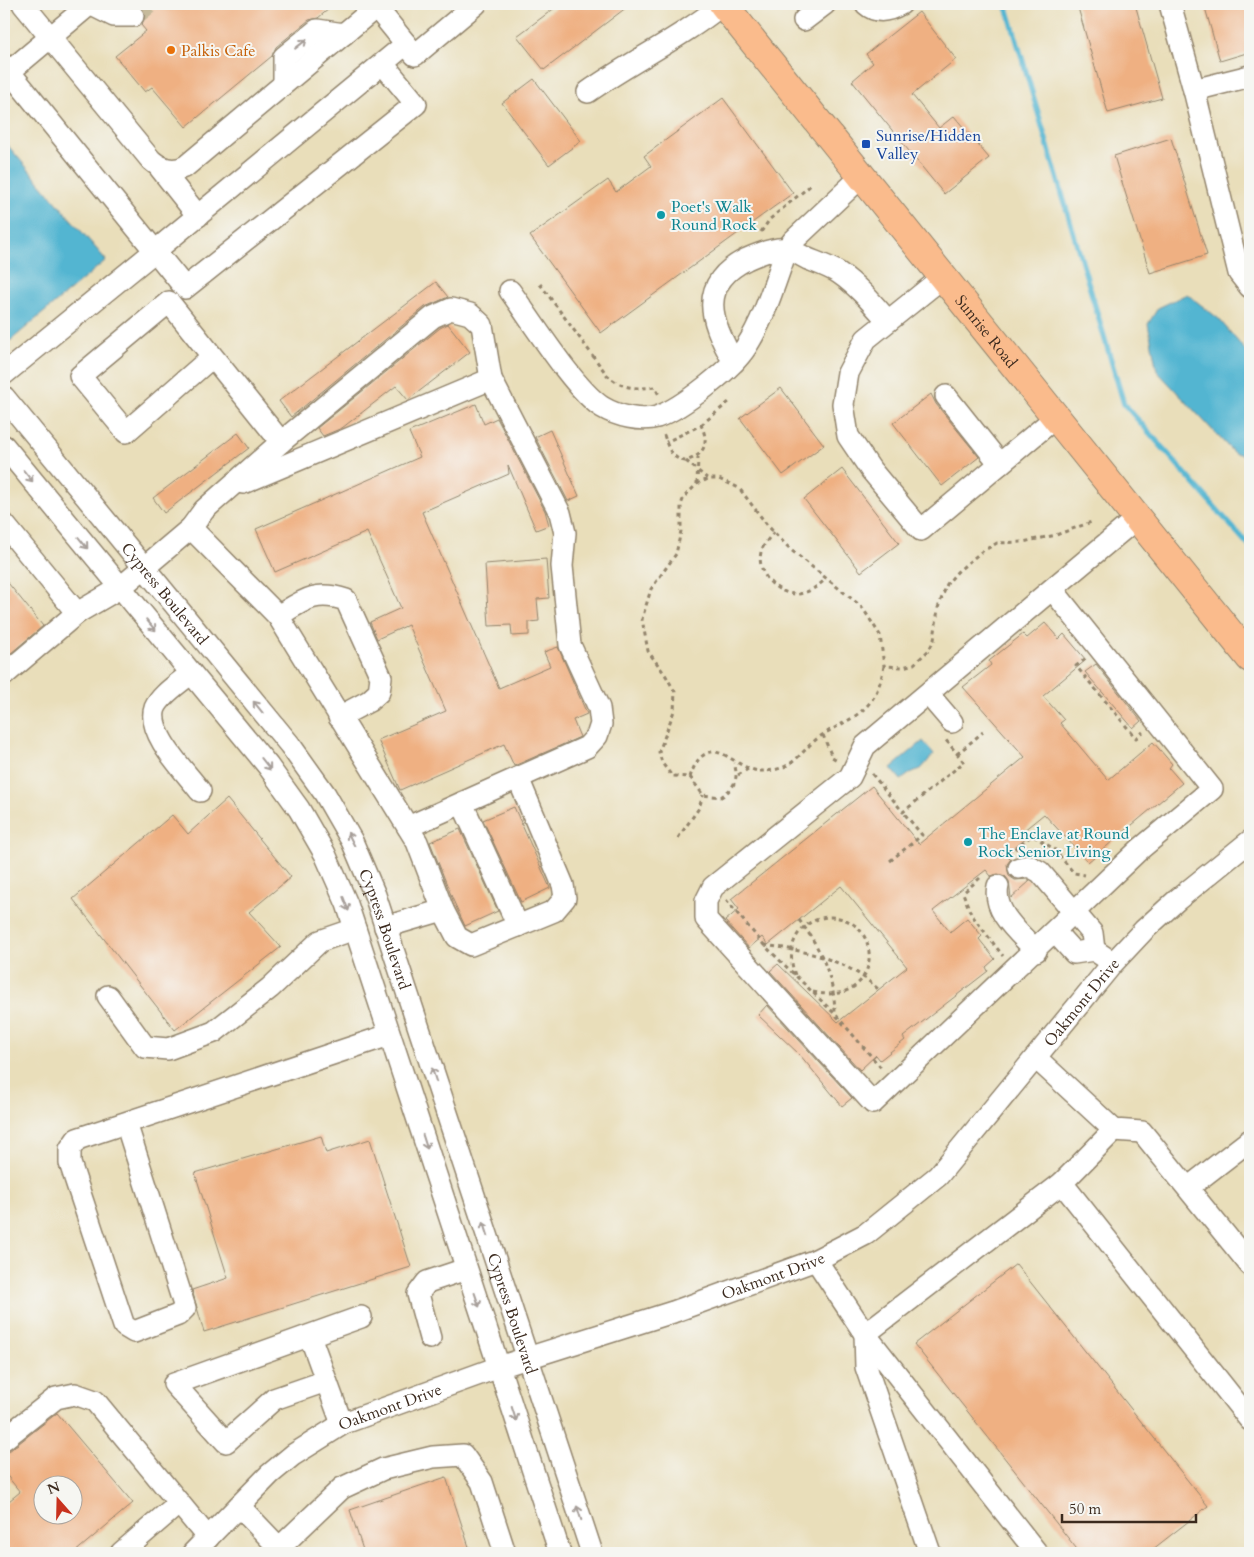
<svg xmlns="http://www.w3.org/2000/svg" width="1254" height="1557" font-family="Cardo,serif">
<rect width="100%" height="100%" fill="#f6f6f2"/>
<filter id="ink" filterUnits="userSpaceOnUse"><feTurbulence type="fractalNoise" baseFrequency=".02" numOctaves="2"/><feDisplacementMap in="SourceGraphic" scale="10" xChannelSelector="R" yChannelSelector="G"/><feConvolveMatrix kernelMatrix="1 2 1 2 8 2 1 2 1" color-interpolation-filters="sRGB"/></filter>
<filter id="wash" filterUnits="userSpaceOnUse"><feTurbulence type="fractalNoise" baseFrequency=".0096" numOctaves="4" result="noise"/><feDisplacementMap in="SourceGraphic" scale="20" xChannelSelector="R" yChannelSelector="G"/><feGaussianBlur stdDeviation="1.12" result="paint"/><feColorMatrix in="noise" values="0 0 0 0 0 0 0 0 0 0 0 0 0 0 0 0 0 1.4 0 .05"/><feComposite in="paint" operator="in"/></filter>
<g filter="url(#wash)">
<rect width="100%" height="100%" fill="#e9deba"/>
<g fill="#52b5d1" stroke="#467078">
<polygon points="4,141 106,260 10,341 4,334"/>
<polygon points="1187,294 1219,319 1250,356 1250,461 1245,455 1234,453 1157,371 1148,324 1158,308"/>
<polygon points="923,741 934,754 921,769 912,772 901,780 891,768"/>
</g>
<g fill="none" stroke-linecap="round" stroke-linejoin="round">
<polyline stroke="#52b5d1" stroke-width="5.5" points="1006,4 1124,404 1250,547"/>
</g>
<g id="blocks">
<g fill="#efb082" fill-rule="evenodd">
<polygon points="142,4 166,4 171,10 178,4 335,4 318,18 309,20 276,47 272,56 186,127 152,87 145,92 115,56 146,31 141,25 145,16 140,6"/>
<polygon points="560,4 631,4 544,70 517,36"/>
<polygon points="1077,4 1135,4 1162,98 1108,113"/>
<polygon points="1204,4 1250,4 1250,52 1220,61"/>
<polygon points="919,12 956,59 912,95 939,128 954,116 989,158 944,194 852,81 873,63 866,54"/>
<polygon points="534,79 581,141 549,165 502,103"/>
<polygon points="723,98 793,193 601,333 530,236 608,180 616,192 651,166 644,156"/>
<polygon points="1171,138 1207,255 1150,273 1114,156"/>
<polygon points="436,282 448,297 425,307 291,417 279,401"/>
<polygon points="448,324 470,352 408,400 396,386 342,428 323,436 317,428 440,328"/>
<polygon points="781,388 824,445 783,475 740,418"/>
<polygon points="931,394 936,404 979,457 942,486 893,423"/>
<polygon points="476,404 484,424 497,418 545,511 549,525 536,530 508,465 509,474 422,512 499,688 550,666 544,652 558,647 587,714 573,720 580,737 514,766 504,744 400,790 378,740 446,711 408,625 377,639 370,622 401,608 367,532 275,572 256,529 420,457 409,432"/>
<polygon points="550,430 579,496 568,501 535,437"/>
<polygon points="238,433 249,448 164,513 153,498"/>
<polygon points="842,469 899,543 861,572 804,499"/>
<polygon points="546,559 549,598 537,599 539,621 529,622 529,635 512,636 511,625 489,626 485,564"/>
<polygon points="4,578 43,626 4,659"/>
<polygon points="1045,623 1059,639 1064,634 1086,660 1043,696 1064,720 1060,723 1108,780 1153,742 1172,764 1169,768 1182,783 1088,862 1044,814 1023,831 1028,836 1006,854 1011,859 1007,864 1009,876 1015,880 1027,879 1030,881 1011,898 1009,881 1005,876 998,874 991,876 986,870 933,911 950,932 967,918 982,936 979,939 995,959 986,967 988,971 903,1037 905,1040 880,1060 876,1055 860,1070 770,971 778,964 838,1022 907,967 841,886 768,945 762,937 749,948 725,921 739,909 731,899 872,786 919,844 1025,757 963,687 991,665 989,661 1004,649 1023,634 1027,638"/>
<polygon points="1096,664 1141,721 1133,728 1085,672"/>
<polygon points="227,799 291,877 249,912 281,947 175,1030 73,899 172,815 188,834"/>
<polygon points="514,807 550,888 521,902 483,820"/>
<polygon points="460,829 498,911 465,926 453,900 430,842"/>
<polygon points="767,1005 852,1098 842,1106 800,1055 758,1015"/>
<polygon points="321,1136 326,1153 370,1139 411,1267 204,1332 192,1290 228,1278 195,1173"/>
<polygon points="1016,1264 1208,1506 1148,1553 1080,1553 914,1344"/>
<path d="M 57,1413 L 133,1503 L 74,1553 L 4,1553 L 4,1505 L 20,1492 L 4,1472 L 4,1455 ZM 42,1484 L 72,1484 L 72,1514 L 42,1514 Z"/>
<polygon points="446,1477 471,1553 364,1553 350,1510"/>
</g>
</g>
</g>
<g filter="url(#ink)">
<use href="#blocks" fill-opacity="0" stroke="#92846c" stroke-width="1"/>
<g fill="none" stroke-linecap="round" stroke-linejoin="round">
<polyline stroke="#c6ba9b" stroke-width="21" stroke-dasharray="21 11" stroke-linecap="butt" points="133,16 148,4"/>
<g stroke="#92846c" stroke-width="24">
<g id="minor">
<path d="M 23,4 L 151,160 C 161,169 173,173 186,166 L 376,7 L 373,4"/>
<polyline points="90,4 114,16 133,16"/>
<polyline points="380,4 376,7 415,55 476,4"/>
<path d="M 866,4 C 877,14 889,11 901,4"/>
<polyline points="1170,4 1194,90 1250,76"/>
<polyline points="804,20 825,4"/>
<polyline points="383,64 416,104 185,288 155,251 406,44"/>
<polyline points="4,65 155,251 4,374"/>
<polyline points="9,72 90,4"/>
<polyline points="284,83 284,57 317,30 344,34"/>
<polyline points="1194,90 1239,273 1250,287"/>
<path d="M 588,92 C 632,61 681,38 723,4"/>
<polyline points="160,168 198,216"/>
<polyline points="943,277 866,339 848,373 843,404 848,436 871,470 921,530 1056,417"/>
<path d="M 510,291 C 532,321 574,389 602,407 C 617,416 641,422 657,417 C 682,408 732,369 746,347 C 765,318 775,281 787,249 L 793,241 L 862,176"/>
<polyline points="212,357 126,432 80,376 169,302 281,442"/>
<path d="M 734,362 C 711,323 696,284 747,259 C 758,254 775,247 787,249 C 794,251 802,256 808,259 C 818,263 830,267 839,273 C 858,286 873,304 888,321"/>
<polyline points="946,396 1000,464"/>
<path id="s1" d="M 4,397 L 290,745 L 325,794 L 352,841 L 375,895 L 592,1553"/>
<polyline points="4,446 268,766 299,809 325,854 347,904 560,1553"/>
<polyline points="243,483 491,379"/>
<polyline points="4,524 77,613 4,675"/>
<polyline points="191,528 204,510 281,442 433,317 451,309 470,314 482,325 491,379 560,513 565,533 562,566 570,645 599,708 601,724 597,736 587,747 408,827"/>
<polyline points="1052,589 865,746 850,777 713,887 706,901 706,919 873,1103 1139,850 1212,789 1052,589 1137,518"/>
<polyline points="77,613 120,588 191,528 278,616 417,842 443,910 385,927"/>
<path d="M 278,616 C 304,600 315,590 346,600 L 381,677 L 379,692 L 369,701 L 339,717"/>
<path d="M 191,673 C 180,683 161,694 155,708 C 146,733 186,772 200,791"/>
<polyline points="928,694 952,722"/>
<polyline points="462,803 518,926"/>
<polyline points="1019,868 1029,866 1040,872 1092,933 1094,950"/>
<path d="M 998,886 C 992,912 1020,933 1036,951"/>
<polyline points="443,910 457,937 471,945 554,911 565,898 563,885 518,778"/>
<polyline points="1055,932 1074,953 1094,950 1106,958"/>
<polyline points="108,996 145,1047 168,1049 214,1032 270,988 320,941 355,929"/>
<polyline points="1036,1058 1114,1130 1142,1132 1250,1265"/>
<polyline points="126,1123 185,1308 178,1315 134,1332 124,1326 70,1163 70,1149 77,1139 389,1035"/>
<polyline points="1062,1183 1250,1420"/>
<polyline points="1189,1187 1250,1140"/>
<polyline points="816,1260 865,1334 1037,1553"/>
<polyline points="310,1336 342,1424"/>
<polyline points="430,1338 418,1294 427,1282 466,1269"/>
<polyline points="326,1381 274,1399 226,1442 174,1384 361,1317"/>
<polyline points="4,1439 56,1398 75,1394 95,1401 208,1538"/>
<polyline points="239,1506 284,1553"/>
<polyline points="121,1553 179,1503"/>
<path id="s2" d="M 193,1553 L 270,1474 L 293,1455 L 344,1423 L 499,1367 L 673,1312 L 816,1260 L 866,1234 L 938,1176 L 1113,963 L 1144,930 L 1177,900 L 1250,841"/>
<polyline points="274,1553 342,1488 383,1469 433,1457 463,1455 482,1482 505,1553"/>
<polyline points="930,1553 866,1367 865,1334 1062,1183 1114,1130"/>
</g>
</g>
<g stroke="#92846c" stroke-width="30">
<g id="major">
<path id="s3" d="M 723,4 L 1250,658"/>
</g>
</g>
<g stroke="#92846c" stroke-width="3" stroke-dasharray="4 4" stroke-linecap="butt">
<polyline points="761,232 770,219 811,185"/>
<path d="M 540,284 L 607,375 C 623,389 634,389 655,387 L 660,397"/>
<polyline points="701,425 729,402"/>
<path d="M 664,435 C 668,447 670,458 685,461 C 704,456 710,443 701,425 L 666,442"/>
<polyline points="686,461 708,479"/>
<polyline points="697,484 698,457"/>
<path d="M 774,532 C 769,538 763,545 761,552 C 756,574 777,595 798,594 C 809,593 818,586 826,579"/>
<polyline points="1085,659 1076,666 1136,738 1143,732"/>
<path d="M 884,666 C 881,681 877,696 866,707 C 852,721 833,727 818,738 C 807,746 798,760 786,766 C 778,770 768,771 760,771 C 741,770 726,750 711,752 C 698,755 694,766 690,777 L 672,776 L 662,763 L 659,752 L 674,711 L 675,692 L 666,676 L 648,651 L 642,619 L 651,589 L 676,554 L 681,531 L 681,505 L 684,497 L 697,484 L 708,479 L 719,479 L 739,488 L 768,526 L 791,550 L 862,607 L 880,635 L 884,666 L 903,667 L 914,664 L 929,650 L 934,640 L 938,608 L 947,584 L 957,572 L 981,552 L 997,543 L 1023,542 L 1056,535 L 1094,521"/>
<polyline points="823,735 832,757 839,761"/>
<polyline points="957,754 983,732"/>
<polyline points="872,774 903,812 964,762 945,739"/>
<polyline points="738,775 748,769"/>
<path d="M 690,777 L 703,795 L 721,797 C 735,787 739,779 734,763"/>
<polyline points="678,838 699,808 703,795"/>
<polyline points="1015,849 1032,835 1054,849 1074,873 1085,875"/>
<polyline points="890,861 922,835 903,812"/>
<polyline points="980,878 963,893 971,914 1003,956"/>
<polyline points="726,900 764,945 835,1014 883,1070"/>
<path d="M 799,920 C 820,946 835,980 835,1014"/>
<path d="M 764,945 C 807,951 846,959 878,989"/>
<path d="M 795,975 C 789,958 790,941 803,928 C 810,921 821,917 831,917 C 886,919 883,1008 813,992"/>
</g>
<use href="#minor" stroke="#fff" stroke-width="21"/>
<use href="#major" stroke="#fabb8c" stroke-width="28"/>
</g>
<defs><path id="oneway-shaft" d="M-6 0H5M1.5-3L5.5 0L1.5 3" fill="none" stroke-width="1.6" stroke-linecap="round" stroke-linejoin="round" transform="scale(1.25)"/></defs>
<g stroke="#a79f9a">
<use href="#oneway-shaft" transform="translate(301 44) rotate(-38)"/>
<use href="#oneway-shaft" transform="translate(28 476) rotate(51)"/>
<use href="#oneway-shaft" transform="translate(83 543) rotate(51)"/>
<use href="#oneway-shaft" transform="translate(151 625) rotate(50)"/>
<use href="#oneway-shaft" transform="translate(258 707) rotate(-129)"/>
<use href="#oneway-shaft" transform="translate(266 764) rotate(52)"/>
<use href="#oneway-shaft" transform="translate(351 839) rotate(-117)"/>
<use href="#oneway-shaft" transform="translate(346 904) rotate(69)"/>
<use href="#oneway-shaft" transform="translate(434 1075) rotate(-108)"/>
<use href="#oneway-shaft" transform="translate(425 1142) rotate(72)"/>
<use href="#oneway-shaft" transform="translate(485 1229) rotate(-108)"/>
<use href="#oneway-shaft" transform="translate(477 1300) rotate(71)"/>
<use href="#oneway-shaft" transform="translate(514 1414) rotate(72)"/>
<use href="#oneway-shaft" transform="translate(579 1513) rotate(-108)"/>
</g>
</g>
<circle fill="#e8710a" stroke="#f6f6f2" stroke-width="2" cx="171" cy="50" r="5"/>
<rect fill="#1a4fb4" stroke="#f6f6f2" stroke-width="2" x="861" y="139" width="10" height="10" rx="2.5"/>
<g fill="#0f9aa8" stroke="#f6f6f2" stroke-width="2">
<circle cx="661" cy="215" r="5"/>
<circle cx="968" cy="842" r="5"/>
</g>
<g text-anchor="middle" stroke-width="4" stroke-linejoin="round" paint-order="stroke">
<g font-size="16" fill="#c56008" stroke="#f6f6f2" text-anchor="start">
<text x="181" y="56">Palkis Cafe</text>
</g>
<g font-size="16" fill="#164399" stroke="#f6f6f2" text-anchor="start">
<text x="876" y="141">Sunrise/Hidden<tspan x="876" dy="18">Valley</tspan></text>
</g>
<g font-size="16" fill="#0d838f" stroke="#f6f6f2" text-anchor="start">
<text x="671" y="212">Poet's Walk<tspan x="671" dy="18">Round Rock</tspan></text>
<text x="978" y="839">The Enclave at Round<tspan x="978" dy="18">Rock Senior Living</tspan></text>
</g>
<g font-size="16" fill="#3b2a1e" stroke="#f6f6f2">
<text dy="6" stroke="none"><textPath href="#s3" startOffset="420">Sunrise Road</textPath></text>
<text dy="6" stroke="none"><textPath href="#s1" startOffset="254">Cypress Boulevard</textPath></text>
<text dy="6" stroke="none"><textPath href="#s1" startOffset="659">Cypress Boulevard</textPath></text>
<text dy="6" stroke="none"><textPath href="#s2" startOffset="1074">Oakmont Drive</textPath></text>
<text dy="6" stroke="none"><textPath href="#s2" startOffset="654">Oakmont Drive</textPath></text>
<text dy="6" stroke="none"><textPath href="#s1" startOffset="1064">Cypress Boulevard</textPath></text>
<text dy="6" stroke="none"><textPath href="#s2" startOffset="249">Oakmont Drive</textPath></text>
</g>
</g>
<rect width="1254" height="1557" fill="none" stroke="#f6f6f2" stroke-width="20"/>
<g transform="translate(58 1500) rotate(340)"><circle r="24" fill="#f6f6f2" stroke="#aba49d"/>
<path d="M0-4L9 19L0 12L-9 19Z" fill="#c8321e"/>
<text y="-8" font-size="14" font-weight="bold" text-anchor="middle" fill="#3b2a1e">N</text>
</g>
<path d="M1062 1514v8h134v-8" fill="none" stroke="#3b2a1e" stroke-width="2.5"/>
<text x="1069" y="1514" font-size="15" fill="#3b2a1e" stroke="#f6f6f2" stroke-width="4" paint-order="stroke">50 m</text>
</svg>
